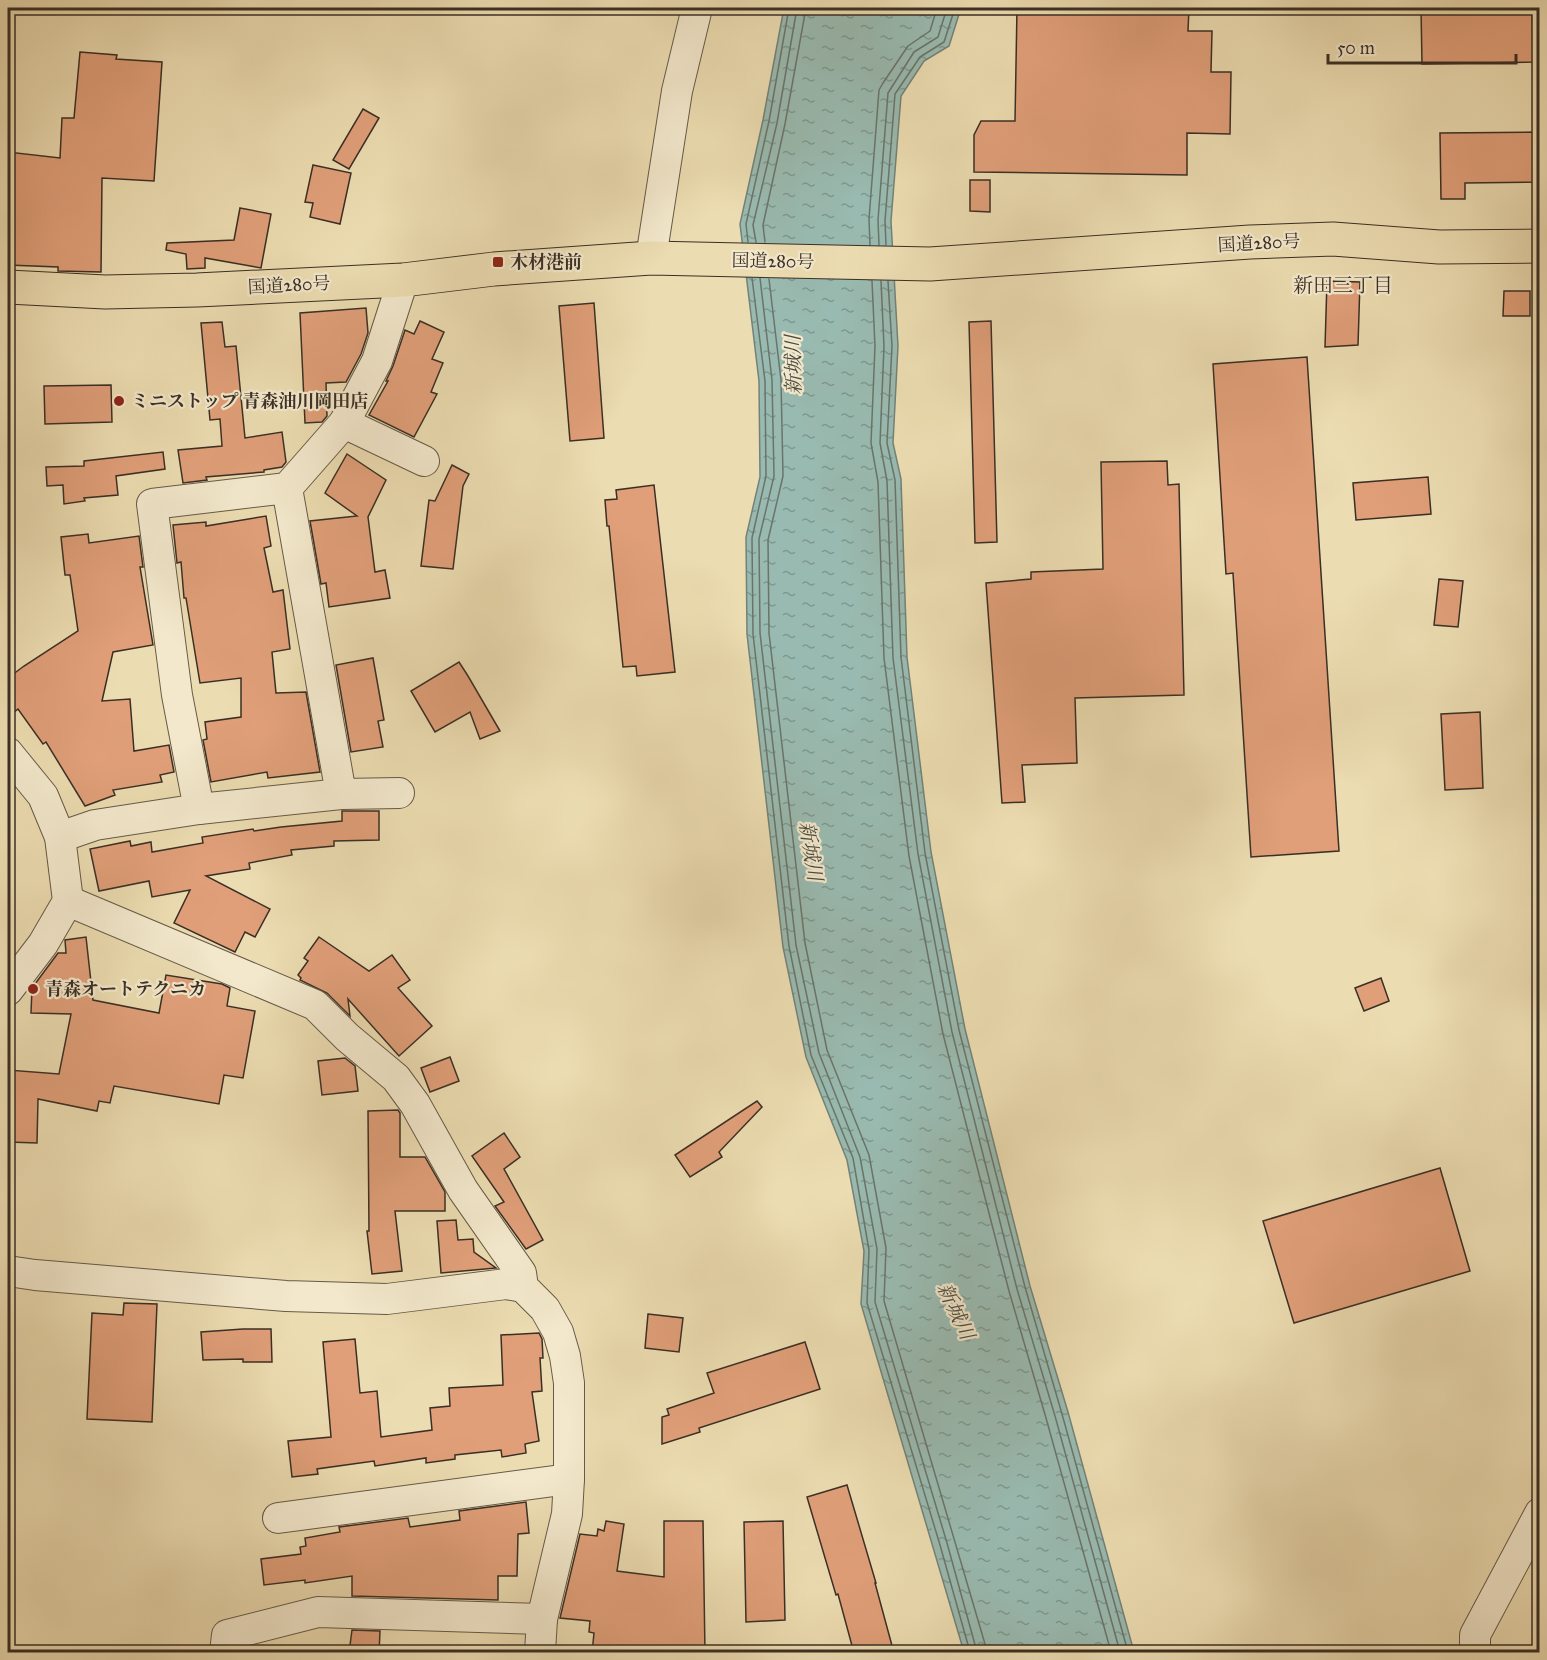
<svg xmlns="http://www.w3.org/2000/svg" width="1547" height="1660" font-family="'IM FELL Great Primer','Noto Serif JP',serif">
<defs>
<pattern id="water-ripples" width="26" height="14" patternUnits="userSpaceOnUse" patternTransform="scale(1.5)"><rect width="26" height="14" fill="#99bab0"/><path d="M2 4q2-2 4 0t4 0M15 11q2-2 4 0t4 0" fill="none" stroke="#7e988f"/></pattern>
</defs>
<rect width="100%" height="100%" fill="#ecdcb1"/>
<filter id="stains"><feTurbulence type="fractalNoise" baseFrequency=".00333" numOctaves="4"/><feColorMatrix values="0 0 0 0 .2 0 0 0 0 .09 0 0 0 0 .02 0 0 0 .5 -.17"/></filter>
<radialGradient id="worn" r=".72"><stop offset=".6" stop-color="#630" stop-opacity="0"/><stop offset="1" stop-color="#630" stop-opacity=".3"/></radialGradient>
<polygon fill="url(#water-ripples)" stroke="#738278" stroke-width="1.5" points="784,8 961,8 949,46 924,61 901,96 891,221 898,346 893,443 901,479 907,657 931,852 965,1029 1030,1286 1068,1412 1134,1652 964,1652 861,1304 864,1251 847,1160 806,1057 783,947 747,634 746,537 760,477 759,381 740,224 763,120"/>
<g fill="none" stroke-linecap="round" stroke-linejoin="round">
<g stroke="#6a746a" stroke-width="1.5">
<polyline points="748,242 746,224 769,121 789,8"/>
<polyline points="756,242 753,225 777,123 797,8"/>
<polyline points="765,242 763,225 785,124 806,8"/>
<polyline points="870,245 869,219 879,90 883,83 908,46 930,31 937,8"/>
<polyline points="879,245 878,220 888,93 914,52 938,37 947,8"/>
<polyline points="886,245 885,221 895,94 920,57 944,42 955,8"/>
<polyline points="752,278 765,381 766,476 752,538 753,634 789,946 811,1055 853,1158 869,1250 867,1303 940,1545 970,1652"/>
<polyline points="760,278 772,380 774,476 759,539 760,633 796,945 819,1053 860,1157 877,1249 875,1302 947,1543 977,1652"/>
<polyline points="769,279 781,380 783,476 768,540 769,633 805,943 827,1050 869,1155 886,1248 884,1301 985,1644 986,1652"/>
<polyline points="872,281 875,346 871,443 878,482 884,658 909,856 943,1034 1009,1291 1046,1418 1111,1652"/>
<polyline points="881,281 884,346 880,443 887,481 893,658 918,854 952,1032 1017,1289 1055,1416 1120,1652"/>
<polyline points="888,281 892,346 887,443 895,480 901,657 925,853 959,1030 1025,1287 1062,1414 1128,1652"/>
</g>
</g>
<g fill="#e09f79" stroke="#3a2f25" stroke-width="1.5">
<polygon points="1017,8 1189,8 1188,31 1212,31 1211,72 1231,72 1230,134 1187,133 1187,175 974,172 974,135 981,121 1015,121"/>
<polygon points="1421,8 1532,8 1533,62 1422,64"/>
<polygon points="80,52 117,55 116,59 162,62 154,181 102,178 101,272 58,271 58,267 8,265 8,152 60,158 62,118 74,118"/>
<polygon points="363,109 379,118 349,169 333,160"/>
<polygon points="1539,132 1539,182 1465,183 1465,199 1441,199 1440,133"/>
<polygon points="313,165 351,173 340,224 310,217 313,203 305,202"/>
<polygon points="970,180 990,180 990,212 970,211"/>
<polygon points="240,208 271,214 261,268 205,258 205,268 187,269 186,254 166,250 167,243 234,240"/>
<polygon points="1327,281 1360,282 1358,345 1325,347"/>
<polygon points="1504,291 1530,291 1530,316 1503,316"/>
<polygon points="594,303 604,438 570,441 559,306"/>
<polygon points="366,308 368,333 361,354 346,382 326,383 327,416 322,422 305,423 300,313"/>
<polygon points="420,321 444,332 432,359 443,363 431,392 437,394 414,437 369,415 388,381 386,381 393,366 405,330 414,334"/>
<polygon points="991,321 997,542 975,543 969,322"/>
<polygon points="222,322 225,347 236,346 245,438 282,432 286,462 282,467 264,470 264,472 206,477 207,480 183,483 178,450 222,446 220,419 210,420 201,323"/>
<polygon points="1307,357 1339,851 1251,857 1233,573 1226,574 1213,364"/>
<polygon points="111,385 112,422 45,424 44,386"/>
<polygon points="163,452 165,469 116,476 118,495 84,498 85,501 64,504 63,485 47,486 46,467 84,466 84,461"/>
<polygon points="347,454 386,480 368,517 375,572 385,570 390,598 329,607 326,583 321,584 310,521 357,516 325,493"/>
<polygon points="1167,461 1168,485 1179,484 1184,695 1075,698 1077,763 1022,765 1025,802 1002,803 986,583 1031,579 1031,572 1103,569 1101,462"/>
<polygon points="452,465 469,474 463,486 453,569 421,566 429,500 435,501"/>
<polygon points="1428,477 1431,514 1356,520 1353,483"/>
<polygon points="654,485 675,672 637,676 636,666 623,667 609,526 607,526 605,500 617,499 616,490"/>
<polygon points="266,516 271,546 264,548 273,592 283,590 290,649 272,652 276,693 306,692 320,772 268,778 267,772 211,782 203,740 207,739 205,722 241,717 241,678 200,683 186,598 184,598 181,562 177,563 173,525 206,522 206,526"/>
<polygon points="88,534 89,543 139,536 143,567 140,567 153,645 113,652 102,701 130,699 134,751 169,745 174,772 160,775 162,782 113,790 115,795 85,806 46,742 43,744 18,709 8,717 8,678 24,666 78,631 70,575 65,575 61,537"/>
<polygon points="1439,579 1463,581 1458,627 1434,625"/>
<polygon points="373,658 384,720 378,721 383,747 351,752 336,665"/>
<polygon points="459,662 468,676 500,731 480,739 470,712 435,732 411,691"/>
<polygon points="1480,712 1483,788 1445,790 1441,714"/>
<polygon points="342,811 379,811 379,840 334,841 334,846 291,850 292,855 249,863 250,869 206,876 270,909 255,937 245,932 235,952 174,923 190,890 152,897 149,881 99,891 90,849 130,841 131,846 151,842 152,852 203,843 202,837 253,829 254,831 281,827 342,821"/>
<polygon points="86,937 93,1000 159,1013 166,975 222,984 230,988 227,1006 255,1011 243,1078 224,1075 219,1104 114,1086 110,1103 99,1101 97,1111 38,1099 37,1143 8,1142 8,1070 59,1074 71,1014 31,1013 32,988 58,953 66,953 65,940"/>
<polygon points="319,937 369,971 392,955 410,980 398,988 432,1026 399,1056 348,999 350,1016 327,993 300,980 301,978 298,975 308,961 304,958"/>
<polygon points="1381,978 1389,1001 1364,1011 1355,988"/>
<polygon points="450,1057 459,1081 430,1092 421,1068"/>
<polygon points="345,1058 355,1066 358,1091 322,1095 318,1061"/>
<polygon points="757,1101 762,1107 719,1152 722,1157 690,1177 675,1155"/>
<polygon points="398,1110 400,1113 400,1157 425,1157 445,1192 445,1211 395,1211 402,1271 372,1274 367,1231 369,1231 368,1111"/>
<polygon points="504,1133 520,1157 504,1169 543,1240 526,1249 495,1206 504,1202 472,1156"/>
<polygon points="1440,1168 1470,1271 1294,1323 1263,1221"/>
<polygon points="456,1220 458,1240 473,1239 474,1252 496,1268 441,1273 437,1221"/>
<polygon points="124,1303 157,1304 152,1422 87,1419 92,1313 123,1315"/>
<polygon points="648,1314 683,1318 679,1352 645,1348"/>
<polygon points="243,1329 271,1329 272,1362 243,1362 243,1359 203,1360 201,1332"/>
<polygon points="539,1333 542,1339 543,1358 540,1358 542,1391 532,1392 539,1441 525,1444 526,1453 502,1457 501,1450 455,1455 455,1459 426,1463 426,1458 375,1466 374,1461 317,1469 318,1474 292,1477 288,1441 331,1437 323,1342 355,1339 360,1393 377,1391 381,1437 432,1430 430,1408 450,1406 449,1388 503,1385 501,1335"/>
<polygon points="805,1342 820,1389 699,1428 700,1432 662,1444 662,1417 669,1415 667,1409 714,1393 707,1373"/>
<polygon points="847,1485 876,1583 875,1583 894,1653 854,1653 838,1594 836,1595 807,1497"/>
<polygon points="526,1502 529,1533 518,1534 517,1576 498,1576 498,1600 352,1596 352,1576 305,1583 305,1580 264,1585 261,1559 301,1554 300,1547 306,1546 305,1538 340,1532 339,1527 408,1518 410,1527 460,1520 459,1511"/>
<polygon points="606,1521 624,1524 617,1571 664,1577 664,1521 703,1521 705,1653 592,1653 594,1633 589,1632 590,1621 560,1618 580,1534 597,1536 598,1529 604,1531"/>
<polygon points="783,1521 785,1620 746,1622 744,1522"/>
<polygon points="352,1630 380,1631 379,1653 349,1653"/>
</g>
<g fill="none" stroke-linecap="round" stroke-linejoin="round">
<g stroke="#665a48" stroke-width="32">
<g id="minor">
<polyline points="651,258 677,91 697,8"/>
<polyline points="344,423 424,461"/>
<polyline points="287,488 341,794"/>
<polyline points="8,753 43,796 60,837 68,901 43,944 8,990"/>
<polyline points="199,809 341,794 399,793"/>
<polyline points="60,837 95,825 199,809 177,695 152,504 287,488 344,423 377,361 403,280"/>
<polyline points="68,901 315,1005 347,1037 396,1078 415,1104 463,1190 521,1273 523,1287 545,1309 558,1332 565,1356 569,1383 569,1479 567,1514 542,1619 540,1652"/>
<polyline points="8,1271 35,1275 286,1296 387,1299 506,1284 523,1287"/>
<polyline points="278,1518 569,1479"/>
<polyline points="225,1652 227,1635 318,1612 542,1619"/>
<polyline points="1475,1652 1475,1635 1540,1513"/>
</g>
</g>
<g stroke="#3a2f25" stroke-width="35">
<polyline id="highway" points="8,287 105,292 197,290 403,280 494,269 651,258 930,264 1250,242 1333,239 1439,247 1540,246"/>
</g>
<use href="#minor" stroke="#f3e8cc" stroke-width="30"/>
<use href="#highway" stroke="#ecdcb1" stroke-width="33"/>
</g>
<g fill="#8f2418" stroke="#f3e8cc" stroke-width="2">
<rect x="492" y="256" width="12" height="12" rx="3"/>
<circle cx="119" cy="401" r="6"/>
<circle cx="33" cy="989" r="6"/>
</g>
<g text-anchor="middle" stroke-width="4.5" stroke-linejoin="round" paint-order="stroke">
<g font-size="18" fill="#3a2f25" stroke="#f3e8cc">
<text transform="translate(1259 243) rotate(-3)" y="6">国道280号</text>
<text transform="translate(773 261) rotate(1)" y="6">国道280号</text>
<text transform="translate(289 285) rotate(-3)" y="6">国道280号</text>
</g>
<g font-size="18" font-weight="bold" fill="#3a2f25" stroke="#f3e8cc" text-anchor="start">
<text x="510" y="268">木材港前</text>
<text x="131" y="407">ミニストップ 青森油川岡田店</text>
<text x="45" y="995">青森オートテクニカ</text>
</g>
<g font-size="20" fill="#3a2f25" stroke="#f3e8cc">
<text x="1343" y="292">新田三丁目</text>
</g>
<g font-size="20" font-style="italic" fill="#4d4b41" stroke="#f3e8cc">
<text transform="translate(793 365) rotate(-91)" y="7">新城川</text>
<text transform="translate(811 851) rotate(81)" y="7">新城川</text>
<text transform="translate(956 1311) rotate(65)" y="7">新城川</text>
</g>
</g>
<rect width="1547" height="1660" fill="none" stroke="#ecdcb1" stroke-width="30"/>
<rect x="9" y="9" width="1529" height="1642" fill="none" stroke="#3a2f25" stroke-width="3"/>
<rect x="15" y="15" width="1517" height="1630" fill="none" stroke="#3a2f25" stroke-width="1.5"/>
<path d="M1328 54v9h188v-9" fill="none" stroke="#3a2f25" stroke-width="3"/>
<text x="1337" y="54" font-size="18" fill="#3a2f25" stroke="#f3e8cc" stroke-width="4.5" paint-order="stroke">50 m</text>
<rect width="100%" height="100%" filter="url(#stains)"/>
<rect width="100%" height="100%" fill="url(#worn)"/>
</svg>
